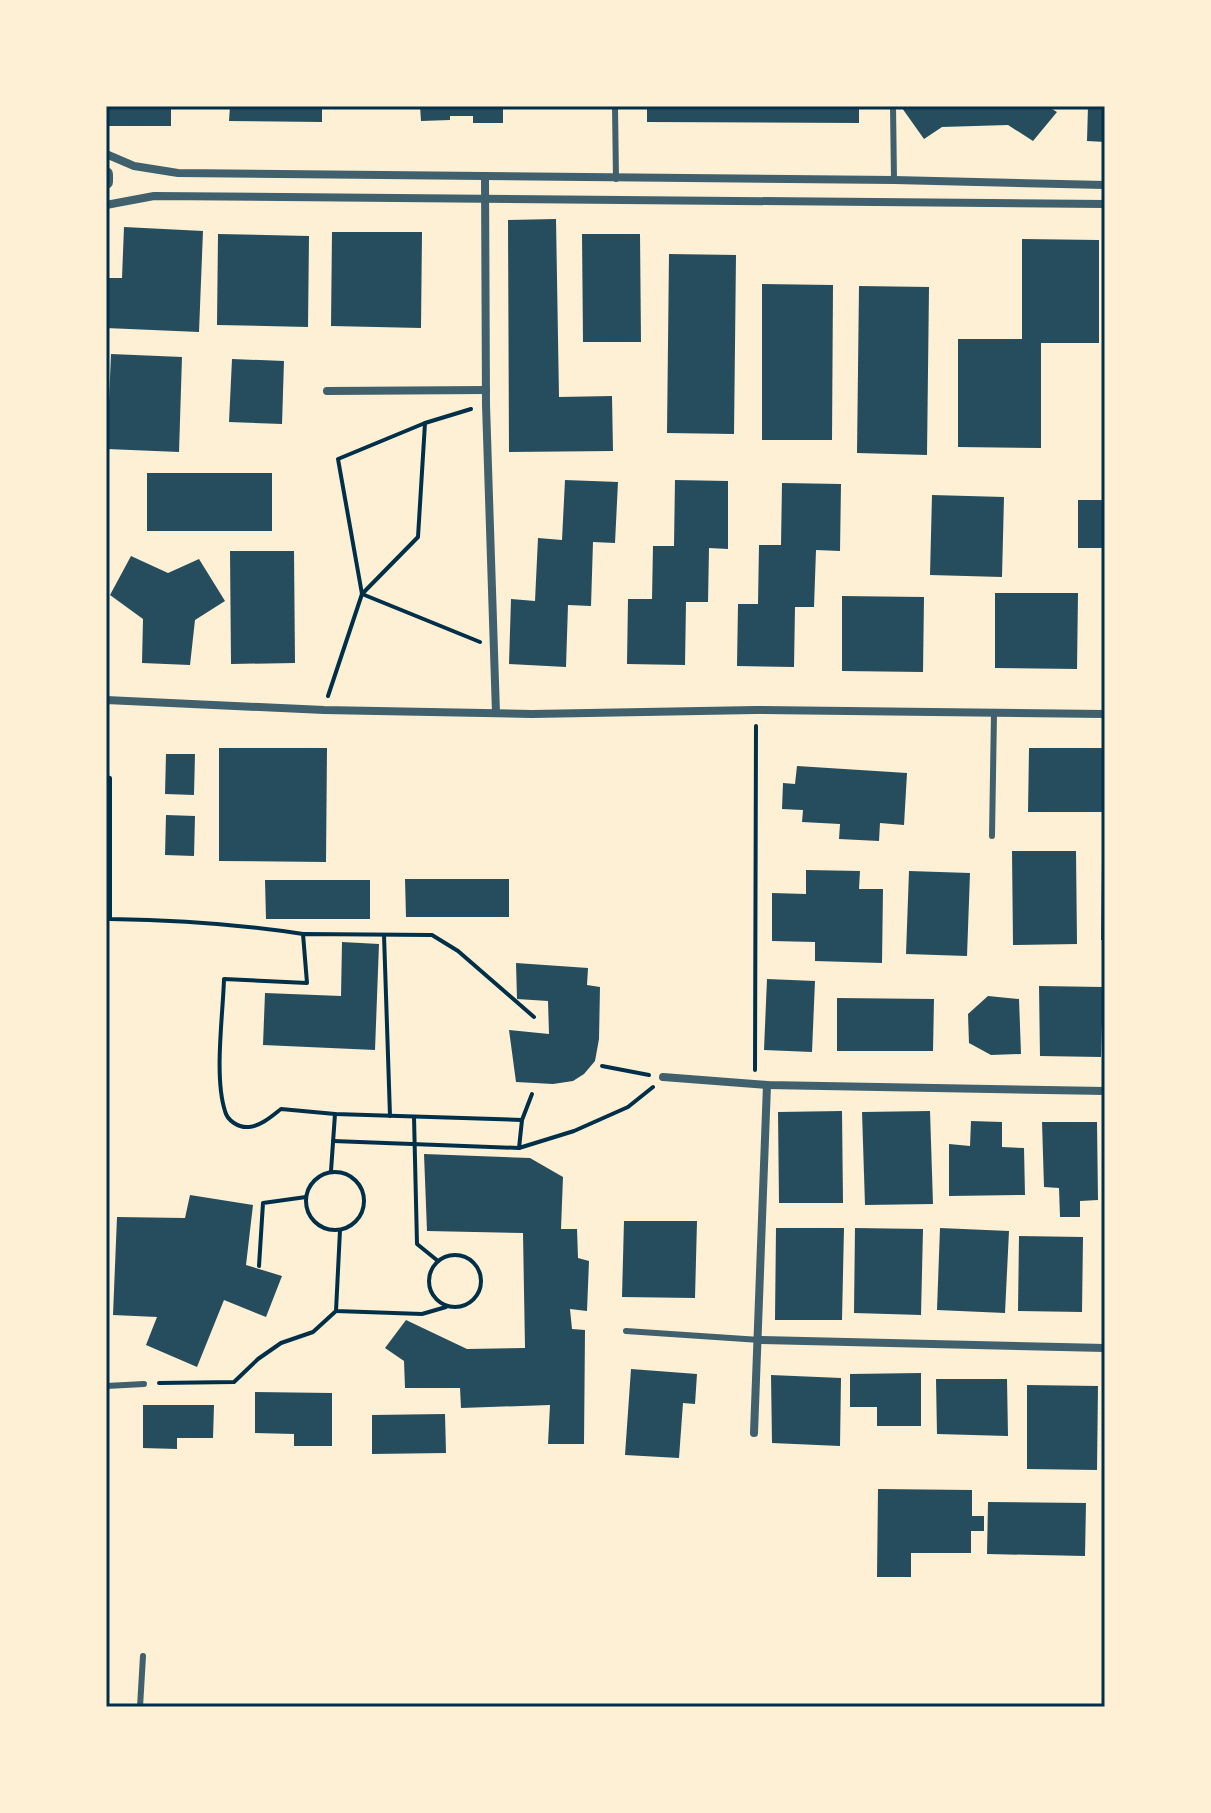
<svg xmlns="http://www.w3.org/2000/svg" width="1211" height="1813" font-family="'PT Sans',sans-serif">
<rect width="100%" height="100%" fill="#fdf0d5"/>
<g fill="#264d5e">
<rect x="109" y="106" width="62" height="20"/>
<polygon points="230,106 322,106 322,122 229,121"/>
<polygon points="420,106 503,106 503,123 473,123 473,116 450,116 450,120 421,121"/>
<polygon points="647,106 859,106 859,123 647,122"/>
<polygon points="904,106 1047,106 1057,112 1033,141 1008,125 942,127 924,139 902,108"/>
<polygon points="1088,106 1105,106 1105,142 1087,141"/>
<polygon points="556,219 559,397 612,396 613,451 509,452 508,220"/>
<polygon points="124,227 203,231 199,332 106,328 106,278 122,278"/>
<polygon points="332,232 422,232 421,328 331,326"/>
<polygon points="218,234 309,236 308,327 217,325"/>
<polygon points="582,234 640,234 641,342 583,342"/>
<polygon points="1022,239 1099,240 1099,343 1041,343 1041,448 958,447 958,339 1022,339"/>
<polygon points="669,254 736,255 734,434 667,433"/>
<polygon points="762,284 833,285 832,440 762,440"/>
<polygon points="859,286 929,287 927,455 857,453"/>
<polygon points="111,354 182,357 179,452 107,449"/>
<polygon points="232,359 284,361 282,424 229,422"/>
<rect x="147" y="473" width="125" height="58"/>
<polygon points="565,480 618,482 615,543 593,542 591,606 568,605 566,667 509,664 511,599 535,601 538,538 562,540"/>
<polygon points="675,480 728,481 728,549 709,548 708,602 686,602 685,665 627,664 628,599 652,599 653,546 674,546"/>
<polygon points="782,483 841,484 840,551 816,550 814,607 795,607 794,667 737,666 738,604 758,604 759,545 781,545"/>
<polygon points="932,495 1004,497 1002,577 930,575"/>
<rect x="1078" y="500" width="27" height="48"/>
<polygon points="230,551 294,551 295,663 231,664"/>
<polygon points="131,556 168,573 199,559 225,601 195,620 190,665 142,663 143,619 110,595"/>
<polygon points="995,593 1078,593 1077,669 995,668"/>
<polygon points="842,596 924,597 923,672 842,671"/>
<polygon points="219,748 327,748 326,862 219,861"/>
<polygon points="1029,748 1105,748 1105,812 1028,812"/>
<polygon points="166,754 195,754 194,795 165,794"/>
<polygon points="797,766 907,773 904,825 880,823 879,841 839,839 840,824 802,822 803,810 782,809 783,783 795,784"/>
<polygon points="166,815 195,816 194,856 165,855"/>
<polygon points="1012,851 1076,851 1077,944 1013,945"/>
<polygon points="1102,859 1105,859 1105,940 1101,940"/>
<polygon points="806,870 860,871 859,889 883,889 882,963 815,961 815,942 772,941 772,893 806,894"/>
<polygon points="909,871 970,873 967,956 906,954"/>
<polygon points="405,879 509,879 509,917 406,917"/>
<polygon points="265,880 370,880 370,919 266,919"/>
<polygon points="342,942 379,944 375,1050 263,1045 265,993 341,996"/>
<polygon points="516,963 588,968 587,985 600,987 599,1039 595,1061 584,1074 573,1081 553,1084 516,1082 509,1030 549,1034 548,1001 517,999"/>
<polygon points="767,979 815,981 812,1052 764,1050"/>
<polygon points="1039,986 1103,987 1101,1057 1040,1056"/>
<polygon points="988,996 1019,999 1021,1054 991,1055 969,1043 968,1014"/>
<polygon points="837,998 934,999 933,1051 837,1051"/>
<polygon points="842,1111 843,1203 779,1203 778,1112"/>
<polygon points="930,1111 933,1204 865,1205 862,1112"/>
<polygon points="971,1121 1002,1122 1002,1147 1024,1148 1025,1195 949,1196 949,1144 970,1146"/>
<polygon points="1042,1122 1097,1122 1098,1200 1080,1201 1080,1217 1060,1217 1059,1188 1044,1187"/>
<polygon points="424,1154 530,1158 563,1177 561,1229 577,1229 578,1258 589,1261 587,1311 570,1309 572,1329 585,1330 584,1444 548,1444 550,1405 461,1408 460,1388 405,1388 404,1361 385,1348 406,1320 467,1349 525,1348 523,1233 427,1231"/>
<polygon points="190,1195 253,1205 246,1265 282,1276 266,1317 224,1300 197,1367 146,1345 157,1317 113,1315 117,1217 185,1218"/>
<polygon points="624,1221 697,1221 695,1298 622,1297"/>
<polygon points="776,1228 844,1228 842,1320 775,1320"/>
<polygon points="855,1228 923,1229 921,1315 854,1313"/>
<polygon points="940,1228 1009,1231 1005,1313 937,1310"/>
<polygon points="1019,1236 1083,1237 1082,1312 1018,1311"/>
<polygon points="631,1369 697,1374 695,1404 683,1403 679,1458 625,1455"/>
<polygon points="921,1373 921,1426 877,1426 877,1407 850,1407 850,1374"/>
<polygon points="771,1375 841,1378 840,1446 772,1443"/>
<polygon points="936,1379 1007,1379 1008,1436 937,1434"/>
<polygon points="1027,1385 1098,1386 1097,1470 1027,1469"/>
<polygon points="255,1392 332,1393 332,1446 294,1446 294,1434 255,1433"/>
<polygon points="143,1405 214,1405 213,1438 177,1438 177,1449 143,1448"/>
<polygon points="445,1414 446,1453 372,1454 372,1415"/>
<polygon points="878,1489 972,1490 972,1516 984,1516 984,1531 971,1531 971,1553 911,1553 911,1577 877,1577"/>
<polygon points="988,1502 1086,1503 1085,1556 987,1554"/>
</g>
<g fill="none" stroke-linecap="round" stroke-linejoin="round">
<g stroke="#003049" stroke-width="4">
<polyline points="425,423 418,537 362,594 480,642"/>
<polyline points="328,696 362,594 338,459 425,423 471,409"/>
<polyline points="1104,700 1105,575"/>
<path d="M 106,777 L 110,778 L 110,919 C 175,920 239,924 303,934"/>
<polyline points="384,935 390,1116"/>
<polyline points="602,1066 649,1075"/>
<polyline points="755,1070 756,726"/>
<polyline points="414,1117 417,1244 438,1261"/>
<path d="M 522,1120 L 335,1114 L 281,1109 C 272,1116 261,1126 249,1127 C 238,1128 227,1120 225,1111 C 214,1077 223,1015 224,979 L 307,983 L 303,934 L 432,935 L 458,951 L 534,1017"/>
<polyline points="333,1141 519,1148 574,1131 628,1107 653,1087"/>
<polyline points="519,1148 522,1120 532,1094"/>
<polyline points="331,1171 335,1114"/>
<circle cx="335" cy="1201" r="29"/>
<polyline points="340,1230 336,1311 422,1314 446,1307"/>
<circle cx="455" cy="1281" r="26"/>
<polyline points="259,1266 263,1203 306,1197"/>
<polyline points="159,1383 234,1382 258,1359 281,1343 313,1332 336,1311"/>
</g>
<g stroke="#3f606c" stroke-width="6">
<polyline points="615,106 616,179"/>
<polyline points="893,106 894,180"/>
<polyline points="992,836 994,713"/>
<polyline points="626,1331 760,1340"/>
<polyline points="106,1386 144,1384"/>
<polyline points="140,1707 143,1656"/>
</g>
<g stroke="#3f606c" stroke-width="8">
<polyline points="106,154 134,166 178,173 894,180 1105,185"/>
<polyline points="485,176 486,405 496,713"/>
<polyline points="106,205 154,196 1105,204"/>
<polyline points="327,391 486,390"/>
<polyline points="106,700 324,710 532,714 756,710 1105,714"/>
<polyline points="663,1077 767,1085 1105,1091"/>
<polyline points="760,1340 1105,1348"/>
<polyline points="754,1433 767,1085"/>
</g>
<polyline stroke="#3f606c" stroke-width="14" points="106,174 106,182"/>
</g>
<rect width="1211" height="1813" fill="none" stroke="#fdf0d5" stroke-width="216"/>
<rect x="108" y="108" width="995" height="1597" fill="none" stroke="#003049" stroke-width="3"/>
</svg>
